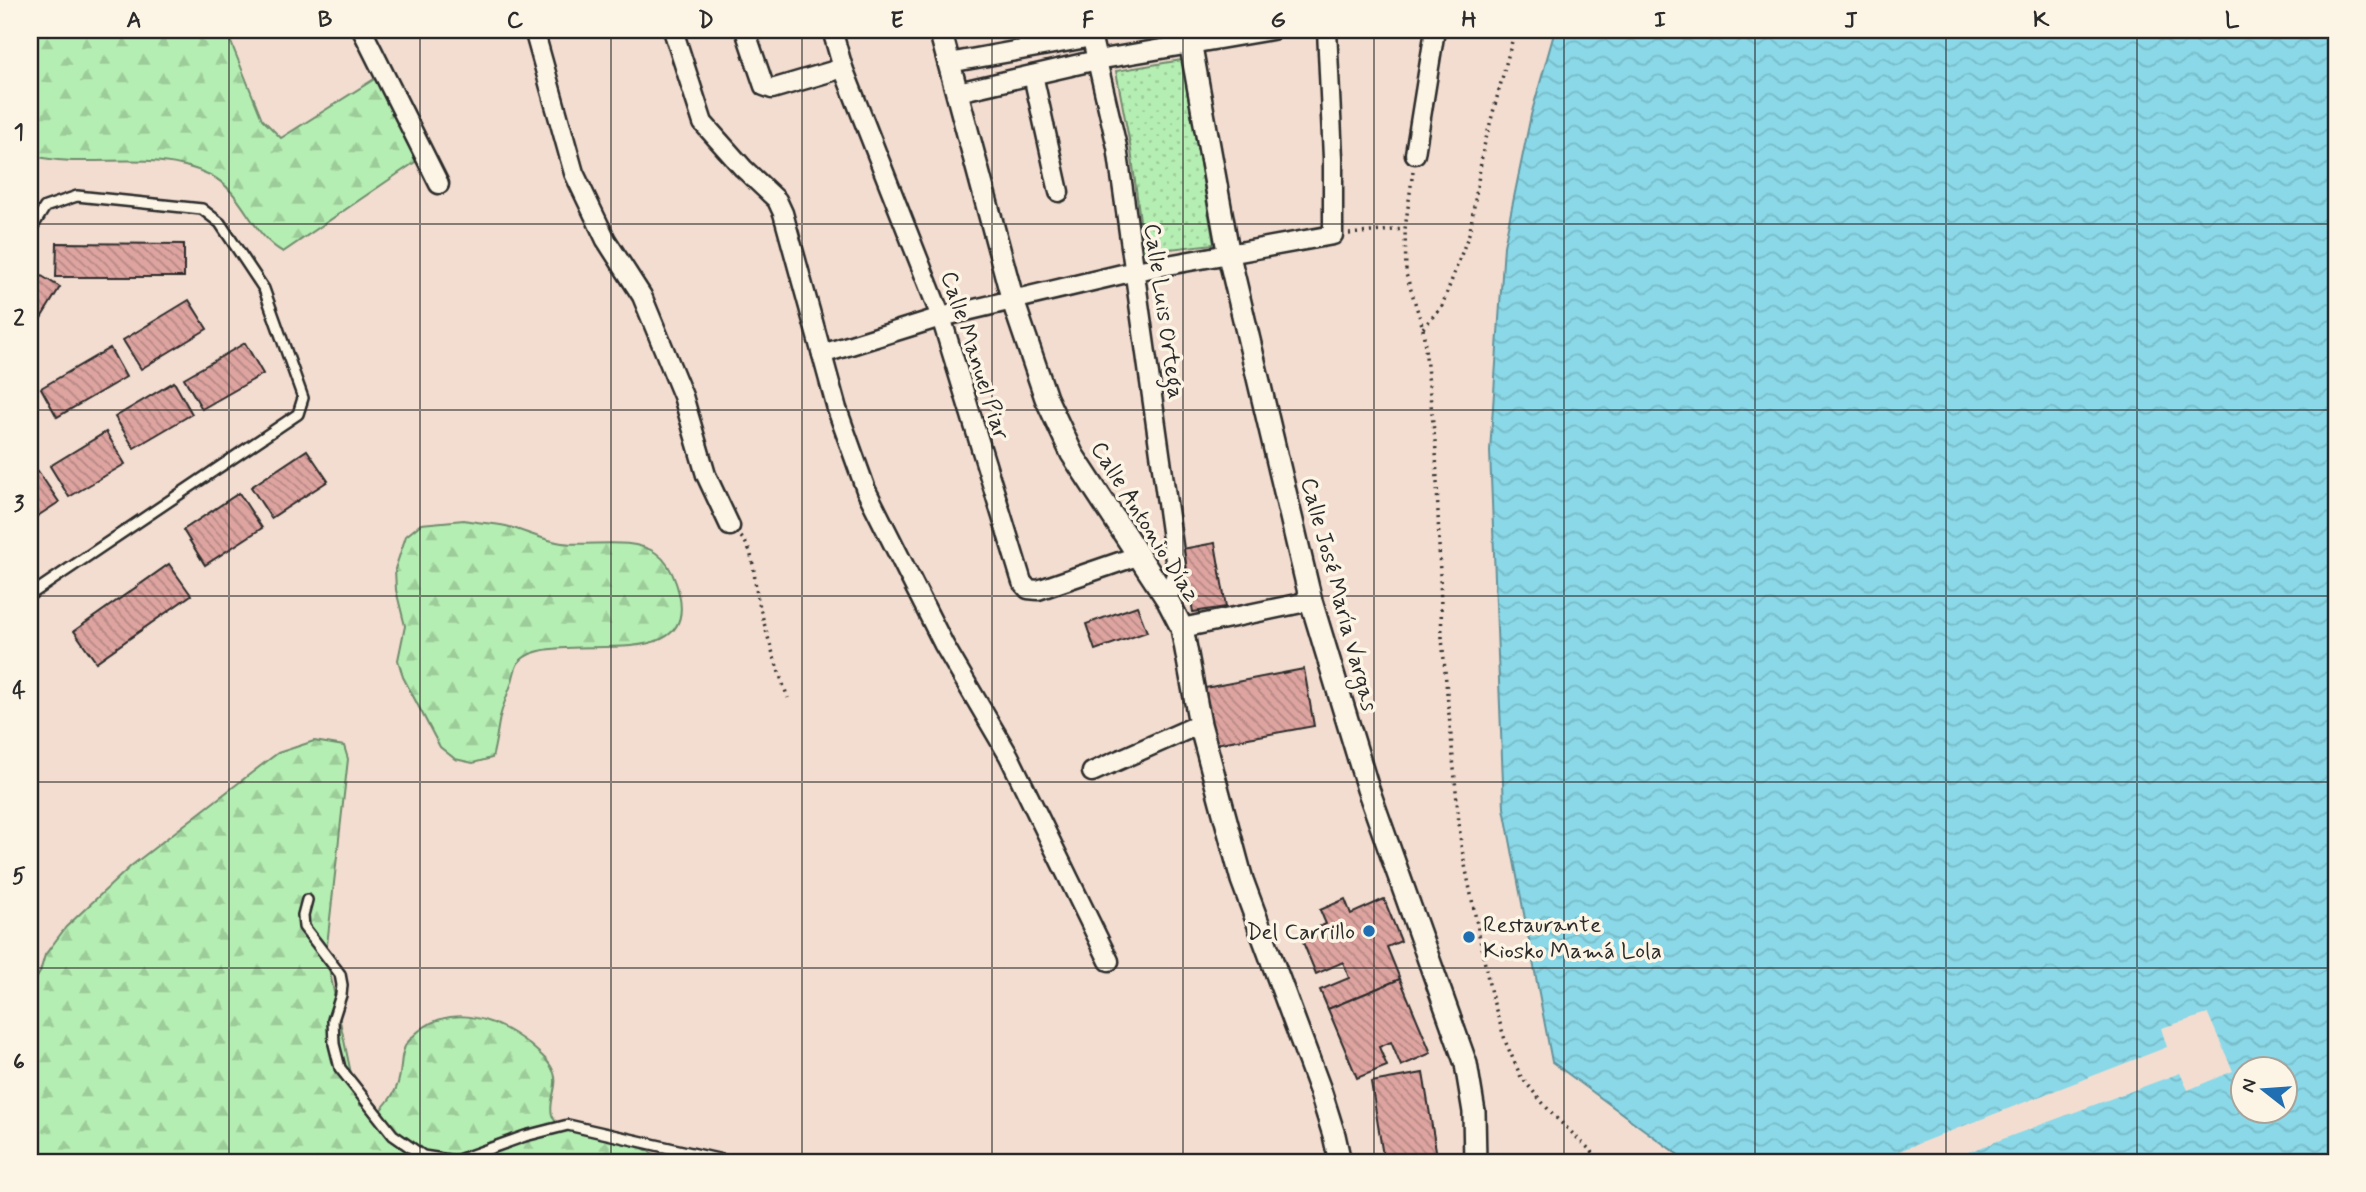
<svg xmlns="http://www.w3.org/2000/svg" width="2366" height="1192" font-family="Mynerve,sans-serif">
<defs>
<pattern id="forest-firs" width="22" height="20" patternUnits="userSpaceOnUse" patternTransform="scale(1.75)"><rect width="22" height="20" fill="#b5eeb2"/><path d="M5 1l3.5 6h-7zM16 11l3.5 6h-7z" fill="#9ccc99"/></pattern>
<pattern id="park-dots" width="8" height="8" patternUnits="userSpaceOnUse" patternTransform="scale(1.75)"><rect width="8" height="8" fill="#b5eeb2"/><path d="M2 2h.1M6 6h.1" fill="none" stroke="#9ccc99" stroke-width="1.8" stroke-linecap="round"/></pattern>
<pattern id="water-waves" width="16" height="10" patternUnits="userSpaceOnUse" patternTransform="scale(1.75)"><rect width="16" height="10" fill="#8ad8e8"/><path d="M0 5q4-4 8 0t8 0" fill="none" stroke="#77bac7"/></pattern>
<pattern id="building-back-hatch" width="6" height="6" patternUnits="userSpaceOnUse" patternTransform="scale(1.75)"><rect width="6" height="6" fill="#dea4a0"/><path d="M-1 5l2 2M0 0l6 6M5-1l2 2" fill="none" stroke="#b48683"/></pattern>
</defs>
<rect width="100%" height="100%" fill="#f3ddd0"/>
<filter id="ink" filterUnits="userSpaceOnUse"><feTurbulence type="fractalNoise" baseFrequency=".0143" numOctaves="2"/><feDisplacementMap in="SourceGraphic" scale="14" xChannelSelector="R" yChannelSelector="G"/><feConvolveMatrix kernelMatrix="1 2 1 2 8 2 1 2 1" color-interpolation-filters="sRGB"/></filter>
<g filter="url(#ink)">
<g fill="url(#forest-firs)" stroke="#708c6e" stroke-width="2">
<path d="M 30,30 L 226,30 L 262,119 L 281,138 L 376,78 L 421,158 L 283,252 C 251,235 243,191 210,175 C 153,147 88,171 30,155 Z"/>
<path d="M 464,520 C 478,523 492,523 506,526 C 525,531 542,540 562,543 C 591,547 630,536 656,553 C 666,560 672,571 676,583 C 711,685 551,624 519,662 C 515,667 514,675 512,682 C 508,693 503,705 500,717 C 497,731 496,744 492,758 L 473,763 L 455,759 L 440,747 L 403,677 L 398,660 L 405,626 L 396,590 L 395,569 L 406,536 L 421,524 Z"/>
<path d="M 314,741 L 344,746 L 348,759 L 326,954 L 354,1088 L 360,1105 L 376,1115 C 386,1104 396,1094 399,1079 C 402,1068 400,1052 407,1043 C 442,1000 492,1015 530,1045 C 539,1053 550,1061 554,1073 C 559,1086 548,1102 552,1115 C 554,1120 558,1125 560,1129 C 584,1134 610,1133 633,1143 C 644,1148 656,1156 667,1162 L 30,1162 L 30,990 L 40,972 L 45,955 L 66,927 L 131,866 L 263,764 L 278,753 Z"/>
</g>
<polygon fill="url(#park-dots)" stroke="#708c6e" stroke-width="2" points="1182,60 1214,244 1144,252 1131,150 1116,71"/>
<path fill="url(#water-waves)" stroke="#64939c" stroke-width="2" fill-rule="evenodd" d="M 1555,30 L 2336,30 L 2336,1162 L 1688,1162 L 1552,1062 L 1504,808 L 1490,451 L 1504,246 L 1531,115 ZM 2244,1070 L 2286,1070 L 2286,1112 L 2244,1112 Z"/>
<polygon fill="#f3ddd0" points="2208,1014 2233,1071 2188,1090 2180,1073 1941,1162 1871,1162 2167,1047 2161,1028"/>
<g fill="url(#building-back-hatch)" stroke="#2b2b2b" stroke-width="2">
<polygon points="57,243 184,244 184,277 56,277"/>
<polygon points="30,269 60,287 30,336"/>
<polygon points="189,300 207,329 141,369 123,340"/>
<polygon points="245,343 263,374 202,409 184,378"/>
<polygon points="110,348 126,377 57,417 41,388"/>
<polygon points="174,382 192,414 134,448 115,417"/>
<polygon points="106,432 125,464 69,497 50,466"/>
<polygon points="307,450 328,481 271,518 251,487"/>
<polygon points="38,471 59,502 30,521 30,477"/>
<polygon points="239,493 262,528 205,565 183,530"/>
<polygon points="1215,543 1226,607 1193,612 1182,549"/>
<polygon points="169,564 191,595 96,662 74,631"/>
<polygon points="1137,606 1147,632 1095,650 1086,624"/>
<polygon points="1304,669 1314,726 1215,744 1205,688"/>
<polygon points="1345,899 1351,914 1384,899 1401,941 1387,947 1400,979 1328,1009 1320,990 1349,978 1343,962 1316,974 1300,935 1326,924 1320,910"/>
<polygon points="1400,979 1431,1053 1401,1066 1391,1042 1379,1047 1387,1066 1357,1078 1328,1009"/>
<polygon points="1423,1073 1438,1162 1384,1162 1371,1082"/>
</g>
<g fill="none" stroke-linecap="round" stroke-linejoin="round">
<g stroke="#2b2b2b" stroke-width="14">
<g id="service">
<polyline points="30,231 45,207 77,196 202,209 220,223 264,289 303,398 298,414 30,595"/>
<polyline points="307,900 303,915 304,927 340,974 342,985 341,995 333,1020 334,1044 340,1068 393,1135 423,1156 455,1161 525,1136 568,1125 731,1162"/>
</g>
</g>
<g stroke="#2b2b2b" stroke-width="23">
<g id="minor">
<polyline points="362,30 439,184"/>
<polyline points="534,30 574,173 606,240 642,296 683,396 706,475 730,526"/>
<polyline points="673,30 703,123 743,168 777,200 783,213 837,409 866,490 944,645 1009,756 1109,961"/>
<polyline points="745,30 764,86 772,89 843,68"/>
<polyline points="832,30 843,68 941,317 1022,582 1028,589 1038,590 1137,556"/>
<polyline points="1090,30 1117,147 1176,567 1176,575 1167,599"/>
<polyline points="949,63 1092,37"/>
<polyline points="1033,75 1059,192"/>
<polyline points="958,92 1097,60 1272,30"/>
<polyline points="1415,154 1435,30"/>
<polyline points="822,354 941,317 1135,271 1333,235 1333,158 1327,30"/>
<polyline points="1182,628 1311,601"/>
<polyline points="1092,772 1200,724"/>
</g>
</g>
<g stroke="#2b2b2b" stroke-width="26">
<g id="tertiary">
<polyline points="940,30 1013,301 1046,398 1072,454 1167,599 1182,628 1200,724 1242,880 1320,1090 1334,1135 1340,1162"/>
<polyline points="1188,30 1229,256 1311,601 1368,789 1466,1064 1474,1112 1475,1162"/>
</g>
</g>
<g stroke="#2b2b2b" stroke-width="3.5" stroke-dasharray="2 5" stroke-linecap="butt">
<polyline points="1413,171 1405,229 1406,274 1423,328 1436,451 1442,638 1461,845 1491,994 1506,1043 1521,1077 1553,1115 1603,1162"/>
<polyline points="1349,234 1404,229"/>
<polyline points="1423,328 1442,306 1470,231 1483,150 1515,30"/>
<path d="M 741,537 C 756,553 753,579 758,599 C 766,633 776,665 788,698"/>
</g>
<use href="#service" stroke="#fcf5e5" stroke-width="9"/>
<use href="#minor" stroke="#fcf5e5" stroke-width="18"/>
<use href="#tertiary" stroke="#fcf5e5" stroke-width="21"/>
</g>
</g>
<path fill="none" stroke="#2b2b2b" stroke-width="2" stroke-opacity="0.55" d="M 229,30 L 229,1162M 420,30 L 420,1162M 611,30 L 611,1162M 802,30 L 802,1162M 992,30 L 992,1162M 1183,30 L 1183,1162M 1374,30 L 1374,1162M 1564,30 L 1564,1162M 1755,30 L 1755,1162M 1946,30 L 1946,1162M 2137,30 L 2137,1162M 30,224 L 2336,224M 30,410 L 2336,410M 30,596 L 2336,596M 30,782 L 2336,782M 30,968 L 2336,968"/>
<g fill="#1f6fb2" stroke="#fcf5e5" stroke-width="2.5">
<circle cx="1369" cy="931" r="7"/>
<circle cx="1469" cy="937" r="7"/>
</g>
<g text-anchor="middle" stroke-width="7" stroke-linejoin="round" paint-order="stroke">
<g font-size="23" fill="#2b2b2b" stroke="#fcf5e5">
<text transform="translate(1165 311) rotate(82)" y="8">Calle Luis Ortega</text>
<text transform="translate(976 355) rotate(72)" y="8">Calle Manuel Piar</text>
<text transform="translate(1146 521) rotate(58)" y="8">Calle Antonio Díaz</text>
<text transform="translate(1340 594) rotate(75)" y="8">Calle José María Vargas</text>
</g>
<g font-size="23" fill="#2b2b2b" stroke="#fcf5e5" text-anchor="start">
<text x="1483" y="932">Restaurante<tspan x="1483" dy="26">Kiosko Mamá Lola</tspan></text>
<text x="1355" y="939" text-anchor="end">Del Carrillo</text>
</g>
</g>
<rect width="2366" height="1192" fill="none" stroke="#fcf5e5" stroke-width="77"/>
<g transform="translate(2264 1090) rotate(287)"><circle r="33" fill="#fcf5e5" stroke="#a8a49b" stroke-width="2"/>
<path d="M0-5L12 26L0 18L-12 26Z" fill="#1f6fb2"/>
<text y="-10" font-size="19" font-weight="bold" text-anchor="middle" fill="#2b2b2b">N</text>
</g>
<rect x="38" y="38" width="2290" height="1116" fill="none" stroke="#2b2b2b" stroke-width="2.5"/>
<g font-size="23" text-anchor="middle" font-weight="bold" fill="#2b2b2b">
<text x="134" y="27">A</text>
<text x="325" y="27">B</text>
<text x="515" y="27">C</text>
<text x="706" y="27">D</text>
<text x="897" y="27">E</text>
<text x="1088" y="27">F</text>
<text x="1278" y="27">G</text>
<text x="1469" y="27">H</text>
<text x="1660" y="27">I</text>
<text x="1851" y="27">J</text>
<text x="2041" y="27">K</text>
<text x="2232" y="27">L</text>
<text x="19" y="139">1</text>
<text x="19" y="325">2</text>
<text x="19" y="511">3</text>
<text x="19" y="697">4</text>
<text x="19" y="883">5</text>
<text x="19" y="1069">6</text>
</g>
</svg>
